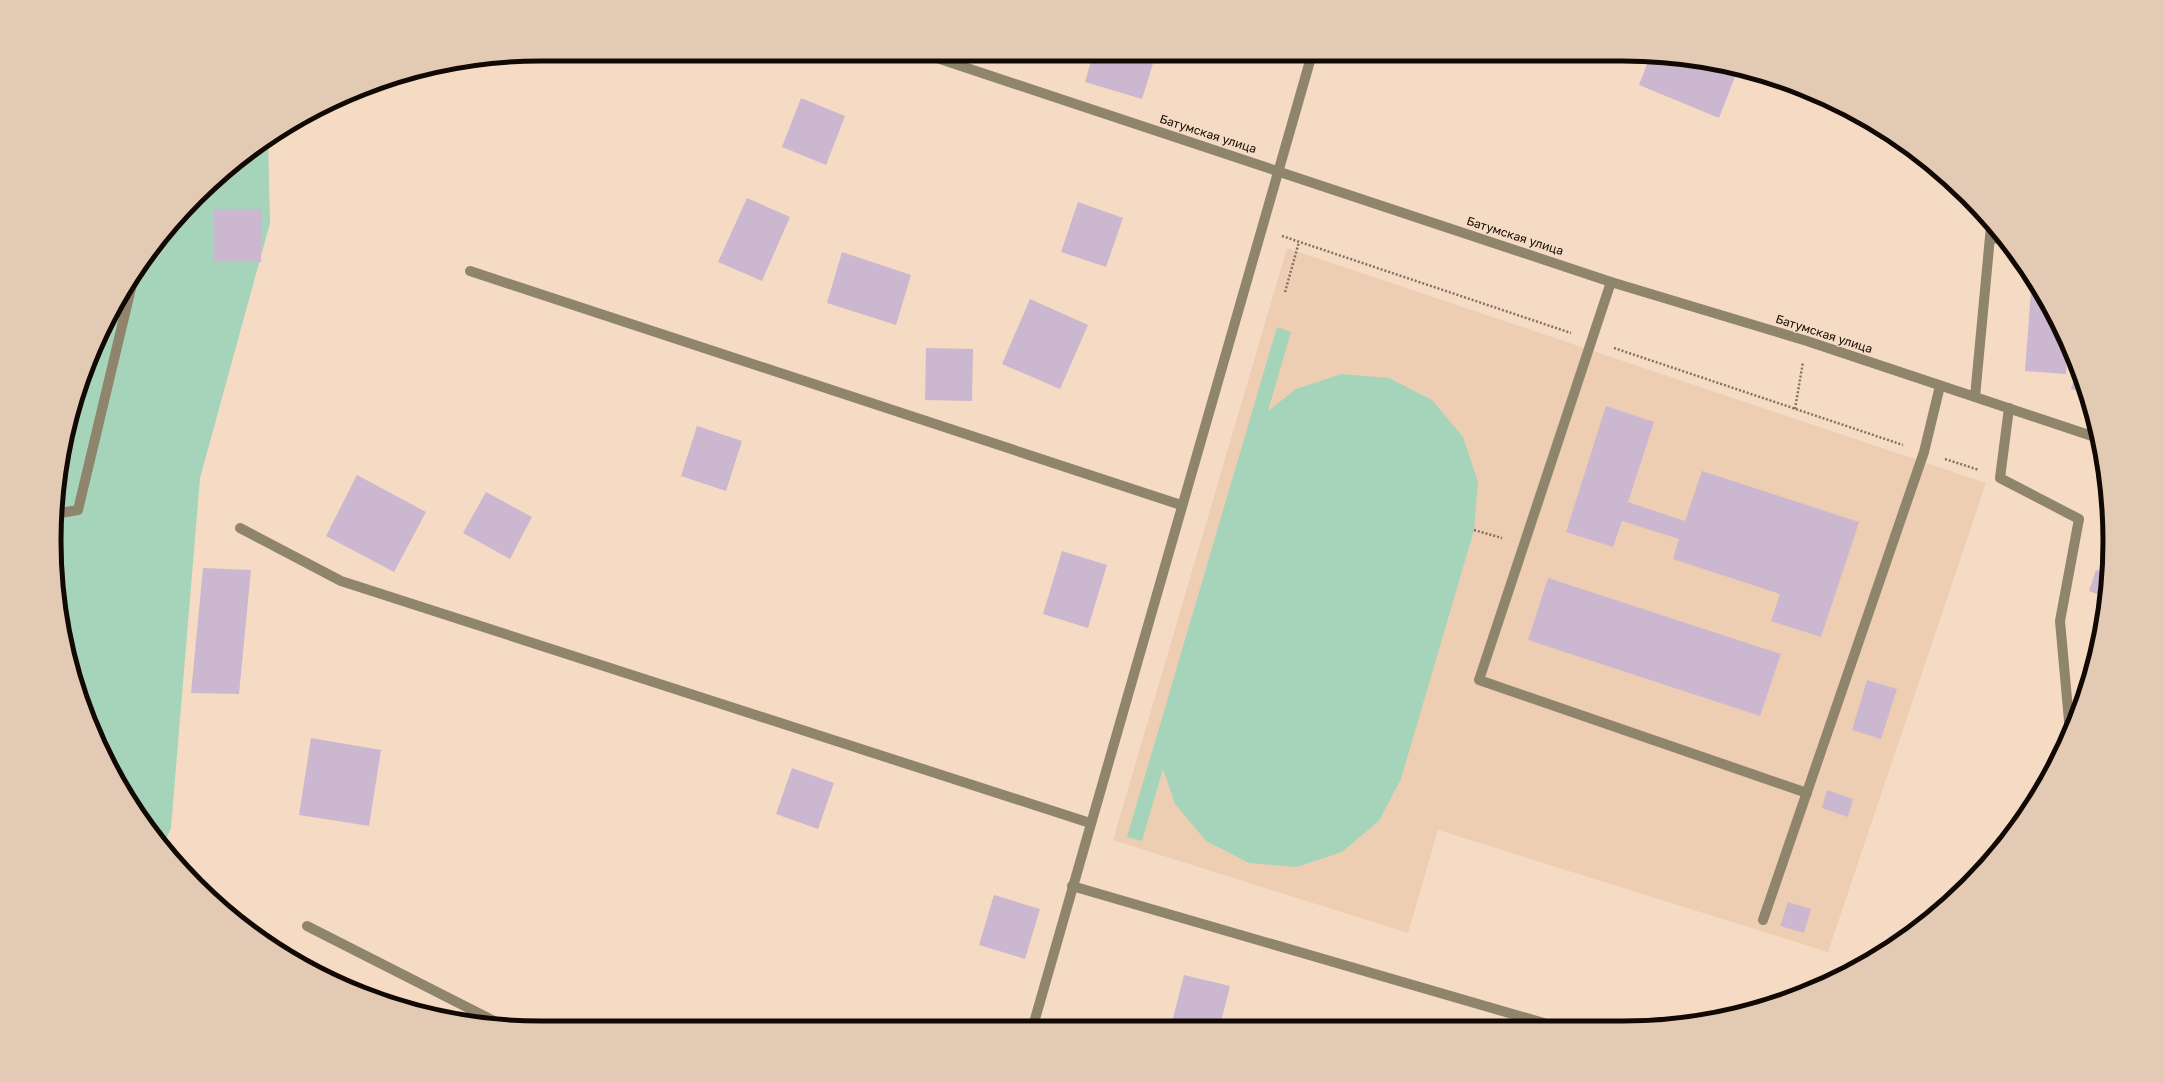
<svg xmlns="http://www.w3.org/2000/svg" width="2164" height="1082" font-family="'Golos Text',sans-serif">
<rect width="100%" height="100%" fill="#f5dbc4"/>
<polygon fill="#eeceb3" points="1287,248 1986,483 1828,952 1438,830 1408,933 1113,840"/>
<g fill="#a5d4ba">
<polygon points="268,139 270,223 200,478 171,828 163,846 154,837 104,757 80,697 58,605 55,509 63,446 91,354 136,271 175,220 244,155"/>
<polygon points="1277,327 1291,332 1268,411 1296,389 1341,374 1389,378 1432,400 1463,437 1478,482 1474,530 1401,779 1379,821 1342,852 1296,867 1249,863 1206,841 1175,804 1163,769 1142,841 1127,837"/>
</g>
<g fill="#ccb7d0">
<polygon points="1093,54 1156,54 1142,99 1085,82"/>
<polygon points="1650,57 1718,63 1738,69 1719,118 1639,85"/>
<polygon points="801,98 845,116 826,165 782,147"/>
<polygon points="747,198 790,217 762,281 718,262"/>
<polygon points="1078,202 1123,218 1106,267 1061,252"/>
<polygon points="214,209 262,209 261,262 213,261"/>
<polygon points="842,252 911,275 896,325 827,303"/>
<polygon points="2032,278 2068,345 2066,374 2025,371"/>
<polygon points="1030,299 1088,325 1060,389 1002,364"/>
<polygon points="926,348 973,349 972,401 925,400"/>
<polygon points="2077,366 2081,380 2084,392 2071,389"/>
<polygon points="1606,406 1654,422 1628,502 1685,521 1702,471 1859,522 1821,637 1771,621 1780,594 1673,559 1679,539 1622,521 1613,547 1566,532"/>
<polygon points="697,426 742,441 726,491 681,476"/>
<polygon points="357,475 426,512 394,572 326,536"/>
<polygon points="486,492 532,517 510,559 463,533"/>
<polygon points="1062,551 1107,565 1088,628 1043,614"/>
<polygon points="203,568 251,570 239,694 191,693"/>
<polygon points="2096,570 2107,573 2105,597 2089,591"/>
<polygon points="1548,578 1781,654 1760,716 1528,640"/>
<polygon points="1867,680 1897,689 1881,739 1852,730"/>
<polygon points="311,738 381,750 369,826 299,815"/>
<polygon points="792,768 834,783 818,829 776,814"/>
<polygon points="1827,790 1853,799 1848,817 1822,808"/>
<polygon points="994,895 1040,909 1025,959 979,945"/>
<polygon points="1788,902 1811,909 1804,933 1780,926"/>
<polygon points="1184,975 1230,986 1220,1026 1171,1026"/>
</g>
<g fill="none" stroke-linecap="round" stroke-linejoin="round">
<g stroke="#827063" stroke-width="2.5" stroke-dasharray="2 2" stroke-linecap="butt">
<polyline points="1282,236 1571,333"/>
<polyline points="1285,292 1299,242"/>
<polyline points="1614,348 1903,445"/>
<polyline points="1795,409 1803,362"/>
<polyline points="1945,459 1979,470"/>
<polyline points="1474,530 1502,538"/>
</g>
<g stroke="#8f846c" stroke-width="10">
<polyline points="1611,282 1479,680 1807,793"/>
<polyline points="1763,920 1924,452 1940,386"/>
</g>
<g stroke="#8f846c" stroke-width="10">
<polyline points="925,54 1611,282 1807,341 1975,397 1991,226"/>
<polyline points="1991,239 2002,238"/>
<polyline points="470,271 1181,505"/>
<polyline points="2009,408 2000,478 2079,519 2060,621 2070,732"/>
<polyline points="55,514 78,510 132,284 131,281"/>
<polyline points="240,528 341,581 1090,823"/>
<polyline points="1072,886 1547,1024"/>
<polyline points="307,926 500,1024"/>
<polyline points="1033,1026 1312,54"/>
</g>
<polyline stroke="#8f846c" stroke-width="10" points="1975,397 2098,438"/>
</g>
<g text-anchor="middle" stroke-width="3" stroke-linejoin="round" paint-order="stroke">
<g font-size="12" fill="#120904" stroke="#f5dbc4">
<text transform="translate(1208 134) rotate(18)" y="4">Батумская улица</text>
<text transform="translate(1515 236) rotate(18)" y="4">Батумская улица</text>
<text transform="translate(1824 334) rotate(18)" y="4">Батумская улица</text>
</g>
</g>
<path d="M0 0H2164V1082H0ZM541 61H1623A480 480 0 0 1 2103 541V541A480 480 0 0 1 1623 1021H541A480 480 0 0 1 61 541V541A480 480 0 0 1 541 61Z" fill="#e3cab5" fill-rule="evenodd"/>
<path fill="none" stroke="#120904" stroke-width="5" d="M541 61H1623A480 480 0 0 1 2103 541V541A480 480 0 0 1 1623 1021H541A480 480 0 0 1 61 541V541A480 480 0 0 1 541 61Z"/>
</svg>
